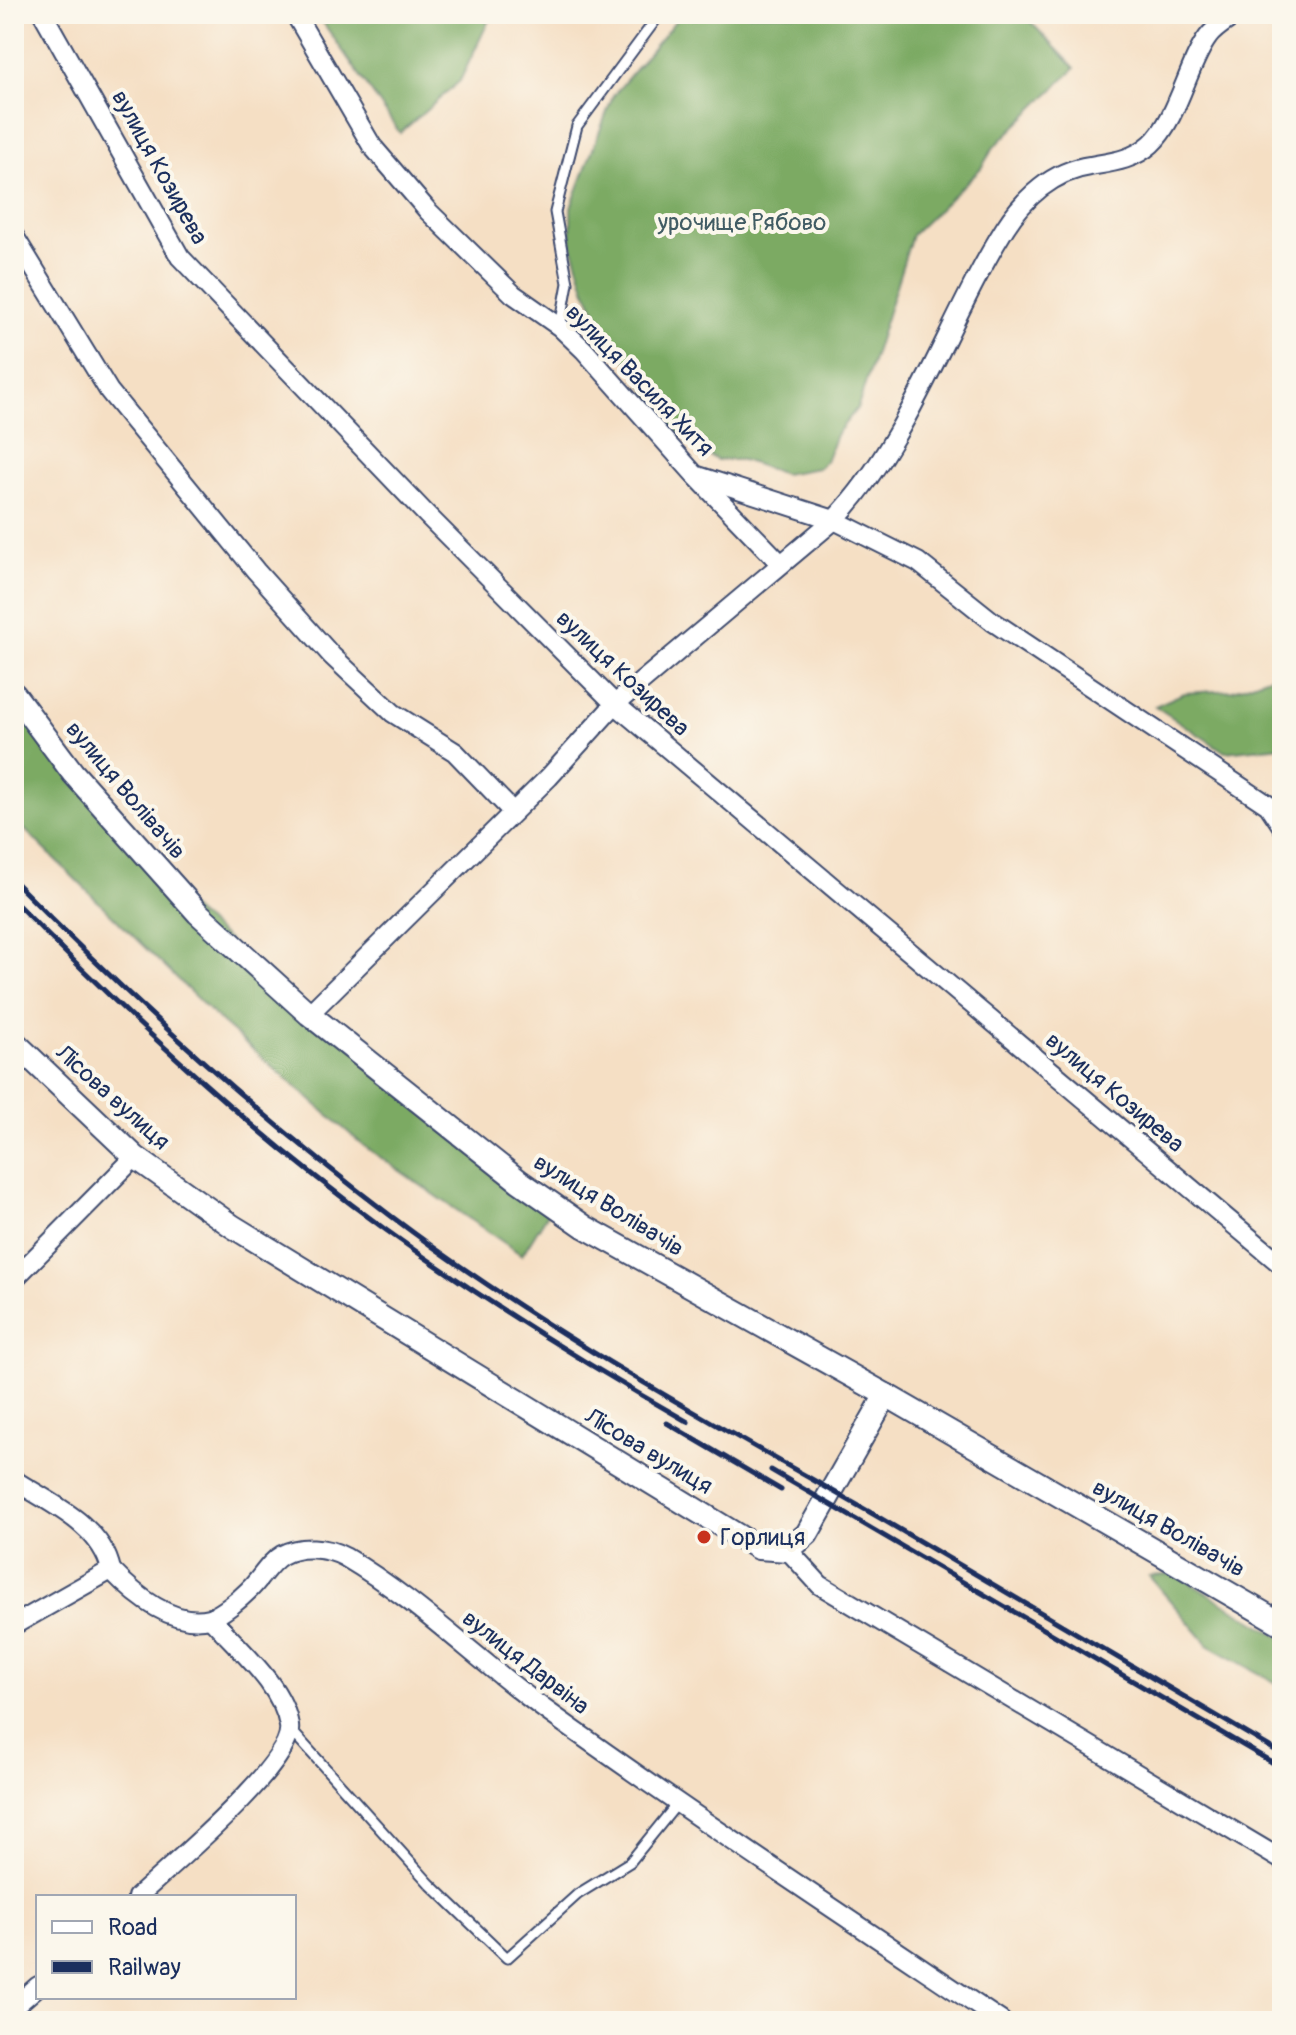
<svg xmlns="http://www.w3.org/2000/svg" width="1296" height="2035" font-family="Pangolin,sans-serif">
<rect width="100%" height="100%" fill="#fbf7ec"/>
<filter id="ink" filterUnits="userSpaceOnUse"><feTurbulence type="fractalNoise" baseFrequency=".0125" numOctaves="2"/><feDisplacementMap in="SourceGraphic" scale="16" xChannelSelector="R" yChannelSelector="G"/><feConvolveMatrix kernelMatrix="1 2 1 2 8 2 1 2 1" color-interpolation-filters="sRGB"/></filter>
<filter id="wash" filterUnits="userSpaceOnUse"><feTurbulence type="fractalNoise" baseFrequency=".006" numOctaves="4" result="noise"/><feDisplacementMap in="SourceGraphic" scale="32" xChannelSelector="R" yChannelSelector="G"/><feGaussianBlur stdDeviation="1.8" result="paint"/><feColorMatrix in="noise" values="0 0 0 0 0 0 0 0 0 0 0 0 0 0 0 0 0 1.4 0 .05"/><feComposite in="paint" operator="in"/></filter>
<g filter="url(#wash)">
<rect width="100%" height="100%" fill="#f5dfc4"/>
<g fill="#7caa64" stroke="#4c6c61" stroke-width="2">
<polygon points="317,14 492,14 460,81 400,133"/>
<polygon points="681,14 1023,14 1075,68 994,147 981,168 912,235 858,407 836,435 826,461 818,468 784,474 742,460 717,460 697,449 670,425 607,333 586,291 571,242 571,207 613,96"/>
<polygon points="1282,672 1282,746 1225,752 1155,706 1184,693 1233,690"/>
<polygon points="14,706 173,894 550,1210 522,1255 364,1146 221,1022 14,819"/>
<polygon points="1175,1574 1282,1638 1282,1686 1208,1645 1149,1576"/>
</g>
</g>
<g filter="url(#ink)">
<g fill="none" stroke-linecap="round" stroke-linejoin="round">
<g stroke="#3c496d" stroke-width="13">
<g id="service">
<polyline points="560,327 568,283 555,212 577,126 660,14"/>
<polyline points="290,1729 430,1884 507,1958 578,1894 630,1862 677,1804"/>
</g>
</g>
<g stroke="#3c496d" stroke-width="22">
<g id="minor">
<polyline points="43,14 180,257 427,515 615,704 1282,1265"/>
<polyline points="295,14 372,146 428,211 513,294 560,327 584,350 695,475 834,520 918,562 992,621 1268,805 1282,826"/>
<polyline points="14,236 109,391 256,571 332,656 393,713 455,752 512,811"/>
<polyline points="697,477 779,562"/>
<path d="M 309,1014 L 549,777 L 615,704 L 834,520 C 910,441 947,321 1005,228 C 1024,198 1053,171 1090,166 C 1113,162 1133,160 1151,144 C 1178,119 1188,63 1208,37 C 1214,28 1227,21 1236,14"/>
<polyline points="14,1279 135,1157"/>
<path d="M 14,1480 C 49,1503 102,1525 111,1570"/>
<polyline points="788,1550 820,1585 1282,1860"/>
<path d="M 111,1570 C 134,1594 172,1627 210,1618 C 221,1615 240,1599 249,1590 C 260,1580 269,1562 282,1555 C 300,1545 327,1547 345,1557 C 418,1600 479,1662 547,1711 C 696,1818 849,1919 1001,2021"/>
<polyline points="14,1625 111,1570"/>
<path d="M 137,1897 C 166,1870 295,1763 289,1726 C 283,1685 238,1649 211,1618"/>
<polyline points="14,2007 38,1986"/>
</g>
</g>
<g stroke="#3c496d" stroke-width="26">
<g id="tertiary">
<polyline points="14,694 73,773 198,913 309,1014 519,1181 585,1227 886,1395 1282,1624"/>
<polyline points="14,1042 135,1157 232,1226 758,1548 788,1550 807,1534 886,1395"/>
</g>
</g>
<use href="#service" stroke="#fff" stroke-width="9"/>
<use href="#minor" stroke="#fff" stroke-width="18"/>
<use href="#tertiary" stroke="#fff" stroke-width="22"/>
<g stroke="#1b2f5e" stroke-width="5">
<path d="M 14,881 C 133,1002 256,1114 391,1216 C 544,1332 714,1423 880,1518 C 1014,1596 1148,1675 1282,1754"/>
<path d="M 14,901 C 130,1019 252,1133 386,1230 C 483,1300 584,1363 688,1422"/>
<polyline points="667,1423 781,1490"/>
<polyline points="771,1470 1282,1768"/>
</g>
</g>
</g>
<circle fill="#c8321e" stroke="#fbf7ec" stroke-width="3" cx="704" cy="1537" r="8"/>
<g text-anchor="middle" stroke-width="8" stroke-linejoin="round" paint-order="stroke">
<g font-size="24" fill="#1b2f5e" stroke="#fbf7ec">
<text transform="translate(160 167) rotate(61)" y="8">вулиця Козирева</text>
<text transform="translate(640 380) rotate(46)" y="8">вулиця Василя Хитя</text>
<text transform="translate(623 673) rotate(43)" y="8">вулиця Козирева</text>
<text transform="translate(126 790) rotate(50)" y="8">вулиця Волівачів</text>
<text transform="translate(1115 1092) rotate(40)" y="8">вулиця Козирева</text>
<text transform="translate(113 1097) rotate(42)" y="8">Лісова вулиця</text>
<text transform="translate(609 1205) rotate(32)" y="8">вулиця Волівачів</text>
<text transform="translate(649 1451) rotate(31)" y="8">Лісова вулиця</text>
<text transform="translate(1169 1528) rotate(30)" y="8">вулиця Волівачів</text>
<text transform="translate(526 1662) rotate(38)" y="8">вулиця Дарвіна</text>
</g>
<g font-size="24" fill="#415c64" stroke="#fbf7ec">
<text x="742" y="230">урочище Рябово</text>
</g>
<g font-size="24" fill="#1b2f5e" stroke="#fbf7ec" text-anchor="start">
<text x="720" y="1545">Горлиця</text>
</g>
</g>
<rect width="1296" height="2035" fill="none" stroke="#fbf7ec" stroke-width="48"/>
<rect x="36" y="1895" width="260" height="104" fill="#fbf7ec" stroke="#a1a7b3" stroke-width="2"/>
<rect x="52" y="1921" width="40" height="12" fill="#ffffff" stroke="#a1a7b3" stroke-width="2"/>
<text x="108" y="1935" font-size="24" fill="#1b2f5e">Road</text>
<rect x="52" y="1961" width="40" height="12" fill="#1b2f5e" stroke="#a1a7b3" stroke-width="2"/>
<text x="108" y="1975" font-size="24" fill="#1b2f5e">Railway</text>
</svg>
